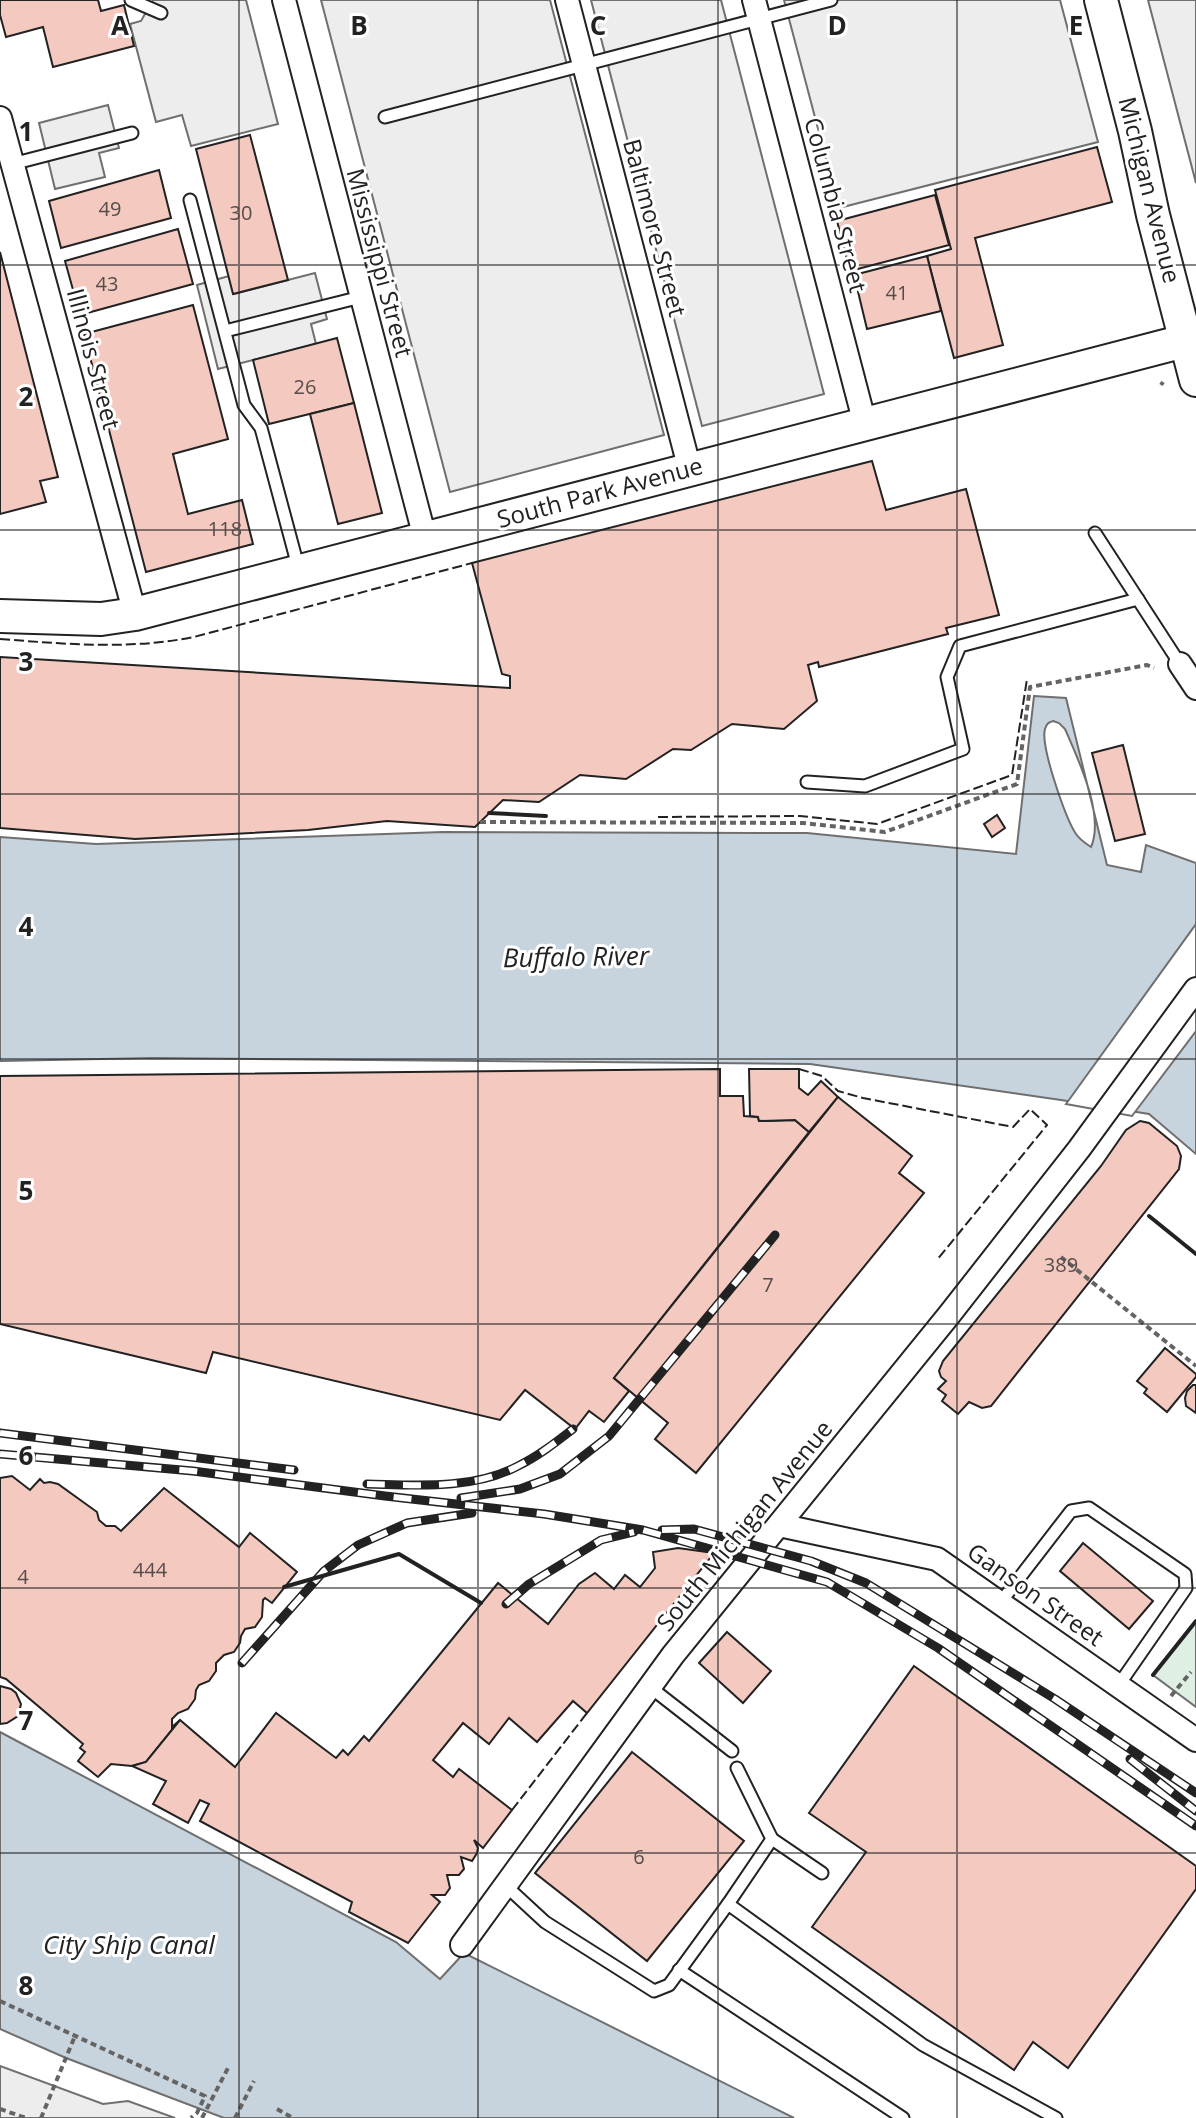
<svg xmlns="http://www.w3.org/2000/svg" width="1196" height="2118" font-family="'Open Sans',sans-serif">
<rect width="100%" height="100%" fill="#fff"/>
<polygon fill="#e0efe3" stroke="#6f6f6f" stroke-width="2" points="1196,1621 1196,1707 1153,1675"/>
<g fill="#ededed" stroke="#6f6f6f" stroke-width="2">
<polygon points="153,0 246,0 278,124 191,146 182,115 156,122 130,24 141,21"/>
<polygon points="321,0 550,0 664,435 450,492"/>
<polygon points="591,0 721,0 824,394 702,426"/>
<polygon points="784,0 1060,0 1098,142 839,208"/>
<polygon points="1148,0 1196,0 1196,183"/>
<polygon points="108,105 119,148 99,153 105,177 55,189 39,123"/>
<polygon points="315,273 327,319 311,324 316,344 218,369 197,285 229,276 234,294"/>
<polygon points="0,2066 103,2104 128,2101 175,2118 0,2118"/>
</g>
<g fill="#c7d3dd" stroke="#6f6f6f" stroke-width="2" fill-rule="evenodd">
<path d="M 1034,696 L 1066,698 L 1107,865 L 1141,872 L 1146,845 L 1196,863 L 1196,1154 L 1149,1114 L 1061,1100 L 810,1064 L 153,1058 L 0,1061 L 0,837 L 96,844 L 443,832 L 807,833 L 1016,854 ZM 1053,721 L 1059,723 L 1065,729 C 1078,759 1105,815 1091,847 C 1085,843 1080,840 1076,834 C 1066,819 1040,746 1045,729 C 1047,723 1048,723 1053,721 Z"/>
<polygon points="0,1732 396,1942 440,1979 464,1953 794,2118 224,2118 66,2058 0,2029"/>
</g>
<polygon fill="#fff" stroke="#6f6f6f" stroke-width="2" points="1196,924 1196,1031 1132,1116 1066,1104"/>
<g fill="#f3c9c0" stroke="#222" stroke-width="2">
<polygon points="0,0 98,0 101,11 124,5 134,46 53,67 43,27 6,37 0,15"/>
<polygon points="250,135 288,280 233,294 196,149"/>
<polygon points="1097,147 1112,202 975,238 1003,345 954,358 927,256 951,249 935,190"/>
<polygon points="159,170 171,218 61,248 49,201"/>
<polygon points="935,195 949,245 850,271 837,221"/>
<polygon points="178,229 193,284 80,315 65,261"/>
<polygon points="0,252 58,477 40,481 46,502 0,514"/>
<polygon points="927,256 941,311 867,329 854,275"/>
<polygon points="193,305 228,439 173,454 188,514 242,500 253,544 146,572 84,334"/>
<polygon points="337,338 354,403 269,424 253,360"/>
<polygon points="354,403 382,513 338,524 310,414"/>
<polygon points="872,461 886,510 966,489 999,615 946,628 948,634 819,667 818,662 808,665 817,701 784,729 732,724 691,750 673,749 626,779 580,775 539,802 503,800 475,827 387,821 308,830 135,839 0,828 0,657 510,688 510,676 502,674 472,563"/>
<polygon points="1123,745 1145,834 1115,841 1092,753"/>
<polygon points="997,815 1005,828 992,837 984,824"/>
<polygon points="720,1069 720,1096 743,1096 744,1116 758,1117 759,1121 795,1120 809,1132 614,1378 629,1391 604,1422 589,1411 575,1429 525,1390 500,1420 213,1352 206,1373 0,1324 0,1076"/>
<polygon points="749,1069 799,1069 799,1088 808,1095 821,1081 838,1097 809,1132 795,1120 759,1121 758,1117 750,1116"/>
<polygon points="838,1097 912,1156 899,1173 924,1193 696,1473 655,1439 668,1423 614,1378"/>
<polygon points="1140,1121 1149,1123 1177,1146 1181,1156 1179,1169 991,1406 982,1408 969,1402 958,1414 942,1401 946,1395 938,1389 946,1381 941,1377 939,1371 943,1361 1101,1166 1126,1130"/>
<polygon points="1165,1348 1196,1374 1196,1377 1167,1412 1144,1393 1147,1389 1137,1381"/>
<polygon points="1193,1385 1196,1385 1196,1413 1186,1406 1185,1398 1187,1391"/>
<polygon points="12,1476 30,1490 40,1479 44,1483 50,1482 58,1484 97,1512 99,1520 106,1526 115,1526 121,1531 164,1488 239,1547 250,1533 297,1572 272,1603 265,1598 263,1600 262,1617 255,1627 245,1629 241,1636 240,1643 234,1652 224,1655 216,1663 216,1671 209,1681 199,1685 196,1690 195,1699 188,1709 178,1713 172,1719 172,1727 180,1720 146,1762 132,1766 111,1764 98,1777 78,1761 85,1752 80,1748 83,1744 6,1679 0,1677 0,1478"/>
<polygon points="1083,1543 1153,1601 1129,1629 1060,1571"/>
<polygon points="678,1548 714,1553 587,1713 573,1701 537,1742 509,1718 489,1744 463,1723 433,1760 453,1777 459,1769 512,1810 483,1848 474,1840 478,1848 477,1853 472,1861 461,1857 464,1869 459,1875 447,1875 450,1888 445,1895 432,1895 440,1902 408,1943 349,1912 352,1902 200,1821 209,1804 200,1800 188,1823 153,1804 166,1781 132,1766 146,1762 180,1720 235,1767 276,1713 336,1758 343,1750 348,1755 364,1736 369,1741 498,1583 548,1624 579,1584 595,1573 614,1589 625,1575 640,1587 655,1568 653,1552"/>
<polygon points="727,1632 771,1671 743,1703 699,1663"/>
<polygon points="914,1666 1196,1866 1196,1889 1068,2068 1033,2042 1014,2070 812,1927 866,1852 809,1813"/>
<polygon points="0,1686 11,1689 16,1693 21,1704 18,1716 7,1723 0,1724"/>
<polygon points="632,1752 744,1841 647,1961 535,1873"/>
</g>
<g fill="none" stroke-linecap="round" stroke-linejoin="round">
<g stroke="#222" stroke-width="15">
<g id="lane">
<polyline points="131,0 161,13"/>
<polyline points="385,117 831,0"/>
<polyline points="12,164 132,133"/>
<polyline points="190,200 244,405 261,428 299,570"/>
<polyline points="225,331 361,297"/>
<polyline points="1095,533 1180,664"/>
<polyline points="807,782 865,786 963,749 947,677 960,646 1138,599"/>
<polyline points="1000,1603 1071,1511 1089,1508 1185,1574 1186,1588 1118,1686"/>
<polyline points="650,1687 732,1751"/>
<polyline points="772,1839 822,1873"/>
<polyline points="506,1886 545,1922 654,1991 669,1985 728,1904 772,1839 737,1768"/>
<polyline points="728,1904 923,2045 1056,2118"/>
<polyline points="679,1970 903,2118"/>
</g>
</g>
<g stroke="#222" stroke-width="26">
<g id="street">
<polyline points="284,0 425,538"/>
<polyline points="567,0 690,470"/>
<polyline points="754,0 865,424"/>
<polyline points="0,118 135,614"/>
<polyline points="1180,664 1196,688"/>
<polyline points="779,1525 937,1559 1196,1740"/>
<polyline points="462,1945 673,1655 949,1315 1079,1149 1196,989"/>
</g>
</g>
<g stroke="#222" stroke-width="36">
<g id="secondary">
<polyline points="1101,0 1135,131 1153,215 1196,380"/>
<polyline points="0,616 101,619 135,614 1196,338"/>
</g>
</g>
<g stroke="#646464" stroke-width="4" stroke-dasharray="6 4" stroke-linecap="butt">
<polyline points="1161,385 1163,382"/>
<polyline points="480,822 803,823 885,832 1017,784 1030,687 1147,665 1154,668"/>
<polyline points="1061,1257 1196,1366"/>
<polyline points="1171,1696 1191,1672"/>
<polyline points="0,2001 205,2096 197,2113 191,2118"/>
<polyline points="0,2109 26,2118"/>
<polyline points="277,2109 293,2118"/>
<polyline points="41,2118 75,2036"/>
<polyline points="202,2118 228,2068"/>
<polyline points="235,2118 254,2081"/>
</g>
<use href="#lane" stroke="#fff" stroke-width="11"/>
<use href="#street" stroke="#fff" stroke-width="22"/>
<use href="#secondary" stroke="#fff" stroke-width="32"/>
<g stroke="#222" stroke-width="9">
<g id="rail">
<polyline points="0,1433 294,1470"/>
<polyline points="0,1454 193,1471 385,1496 544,1514 643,1530 827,1582 938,1648 1196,1826"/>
<path d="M 367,1484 C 416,1485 471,1490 516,1467 C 537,1457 555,1443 573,1429"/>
<polyline points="461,1498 520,1489 560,1474 609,1436 775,1235"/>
<polyline points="662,1530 694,1529 811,1561 866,1583 1055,1699 1196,1793"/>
<polyline points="506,1604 529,1584 601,1540 634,1532"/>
<polyline points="242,1663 324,1571 358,1545 407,1523 472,1513"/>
<polyline points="1130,1759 1196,1811"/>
</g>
</g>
<use href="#rail" stroke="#fff" stroke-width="6" stroke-dasharray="18" stroke-linecap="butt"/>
<g stroke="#222" stroke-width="2" stroke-dasharray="10 4" stroke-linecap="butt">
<path d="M 0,639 C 66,644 128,650 194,637 L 472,563"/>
<polyline points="658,817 800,816 877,824 1012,775 1027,679"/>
<polyline points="799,1069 822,1076 838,1091 863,1098 1013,1127 1030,1109 1047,1125 937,1260"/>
<polyline points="512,1810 587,1713"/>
</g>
<g stroke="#222" stroke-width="4">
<polyline points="489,813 546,816"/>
<polyline points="1149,1216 1196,1254"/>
<polyline points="284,1587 399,1554 481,1603"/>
<polyline points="1153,1675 1196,1621"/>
</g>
</g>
<path fill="none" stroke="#222" stroke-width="2" stroke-opacity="0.55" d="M 239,0 L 239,2118M 478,0 L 478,2118M 718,0 L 718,2118M 957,0 L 957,2118M 0,265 L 1196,265M 0,530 L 1196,530M 0,794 L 1196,794M 0,1059 L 1196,1059M 0,1324 L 1196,1324M 0,1588 L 1196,1588M 0,1853 L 1196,1853"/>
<g text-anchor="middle" stroke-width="6" stroke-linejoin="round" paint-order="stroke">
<g font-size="20" fill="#564c4a">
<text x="110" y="216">49</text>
<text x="241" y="220">30</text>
<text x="107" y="291">43</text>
<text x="897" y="300">41</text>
<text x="305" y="394">26</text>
<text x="225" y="536">118</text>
<text x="1061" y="1272">389</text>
<text x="768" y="1292">7</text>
<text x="150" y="1577">444</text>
<text x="23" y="1584">4</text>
<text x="639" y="1864">6</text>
</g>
<g font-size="24" fill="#222" stroke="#fff">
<text transform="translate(1149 190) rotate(76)" y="8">Michigan Avenue</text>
<text transform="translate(835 205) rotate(75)" y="8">Columbia Street</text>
<text transform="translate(654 228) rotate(75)" y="8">Baltimore Street</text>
<text transform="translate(379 263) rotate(75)" y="8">Mississippi Street</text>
<text transform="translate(93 359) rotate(75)" y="8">Illinois Street</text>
<text transform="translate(600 493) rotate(-15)" y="8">South Park Avenue</text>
<text transform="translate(745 1526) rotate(-51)" y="8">South Michigan Avenue</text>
<text transform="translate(1035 1595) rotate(35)" y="8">Ganson Street</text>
</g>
<g font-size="26" font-style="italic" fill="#222" stroke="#fff">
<text transform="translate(576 957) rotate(-1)" y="9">Buffalo River</text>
<text x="129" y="1954">City Ship Canal</text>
</g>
</g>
<g font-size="26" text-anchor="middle" font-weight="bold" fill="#222" stroke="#fff" stroke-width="6" stroke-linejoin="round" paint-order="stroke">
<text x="120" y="35">A</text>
<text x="359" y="35">B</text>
<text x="598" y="35">C</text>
<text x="837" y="35">D</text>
<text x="1076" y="35">E</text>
<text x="26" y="141">1</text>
<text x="26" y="406">2</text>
<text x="26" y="671">3</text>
<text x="26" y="936">4</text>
<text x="26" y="1200">5</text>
<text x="26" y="1465">6</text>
<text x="26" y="1730">7</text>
<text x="26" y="1995">8</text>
</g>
</svg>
